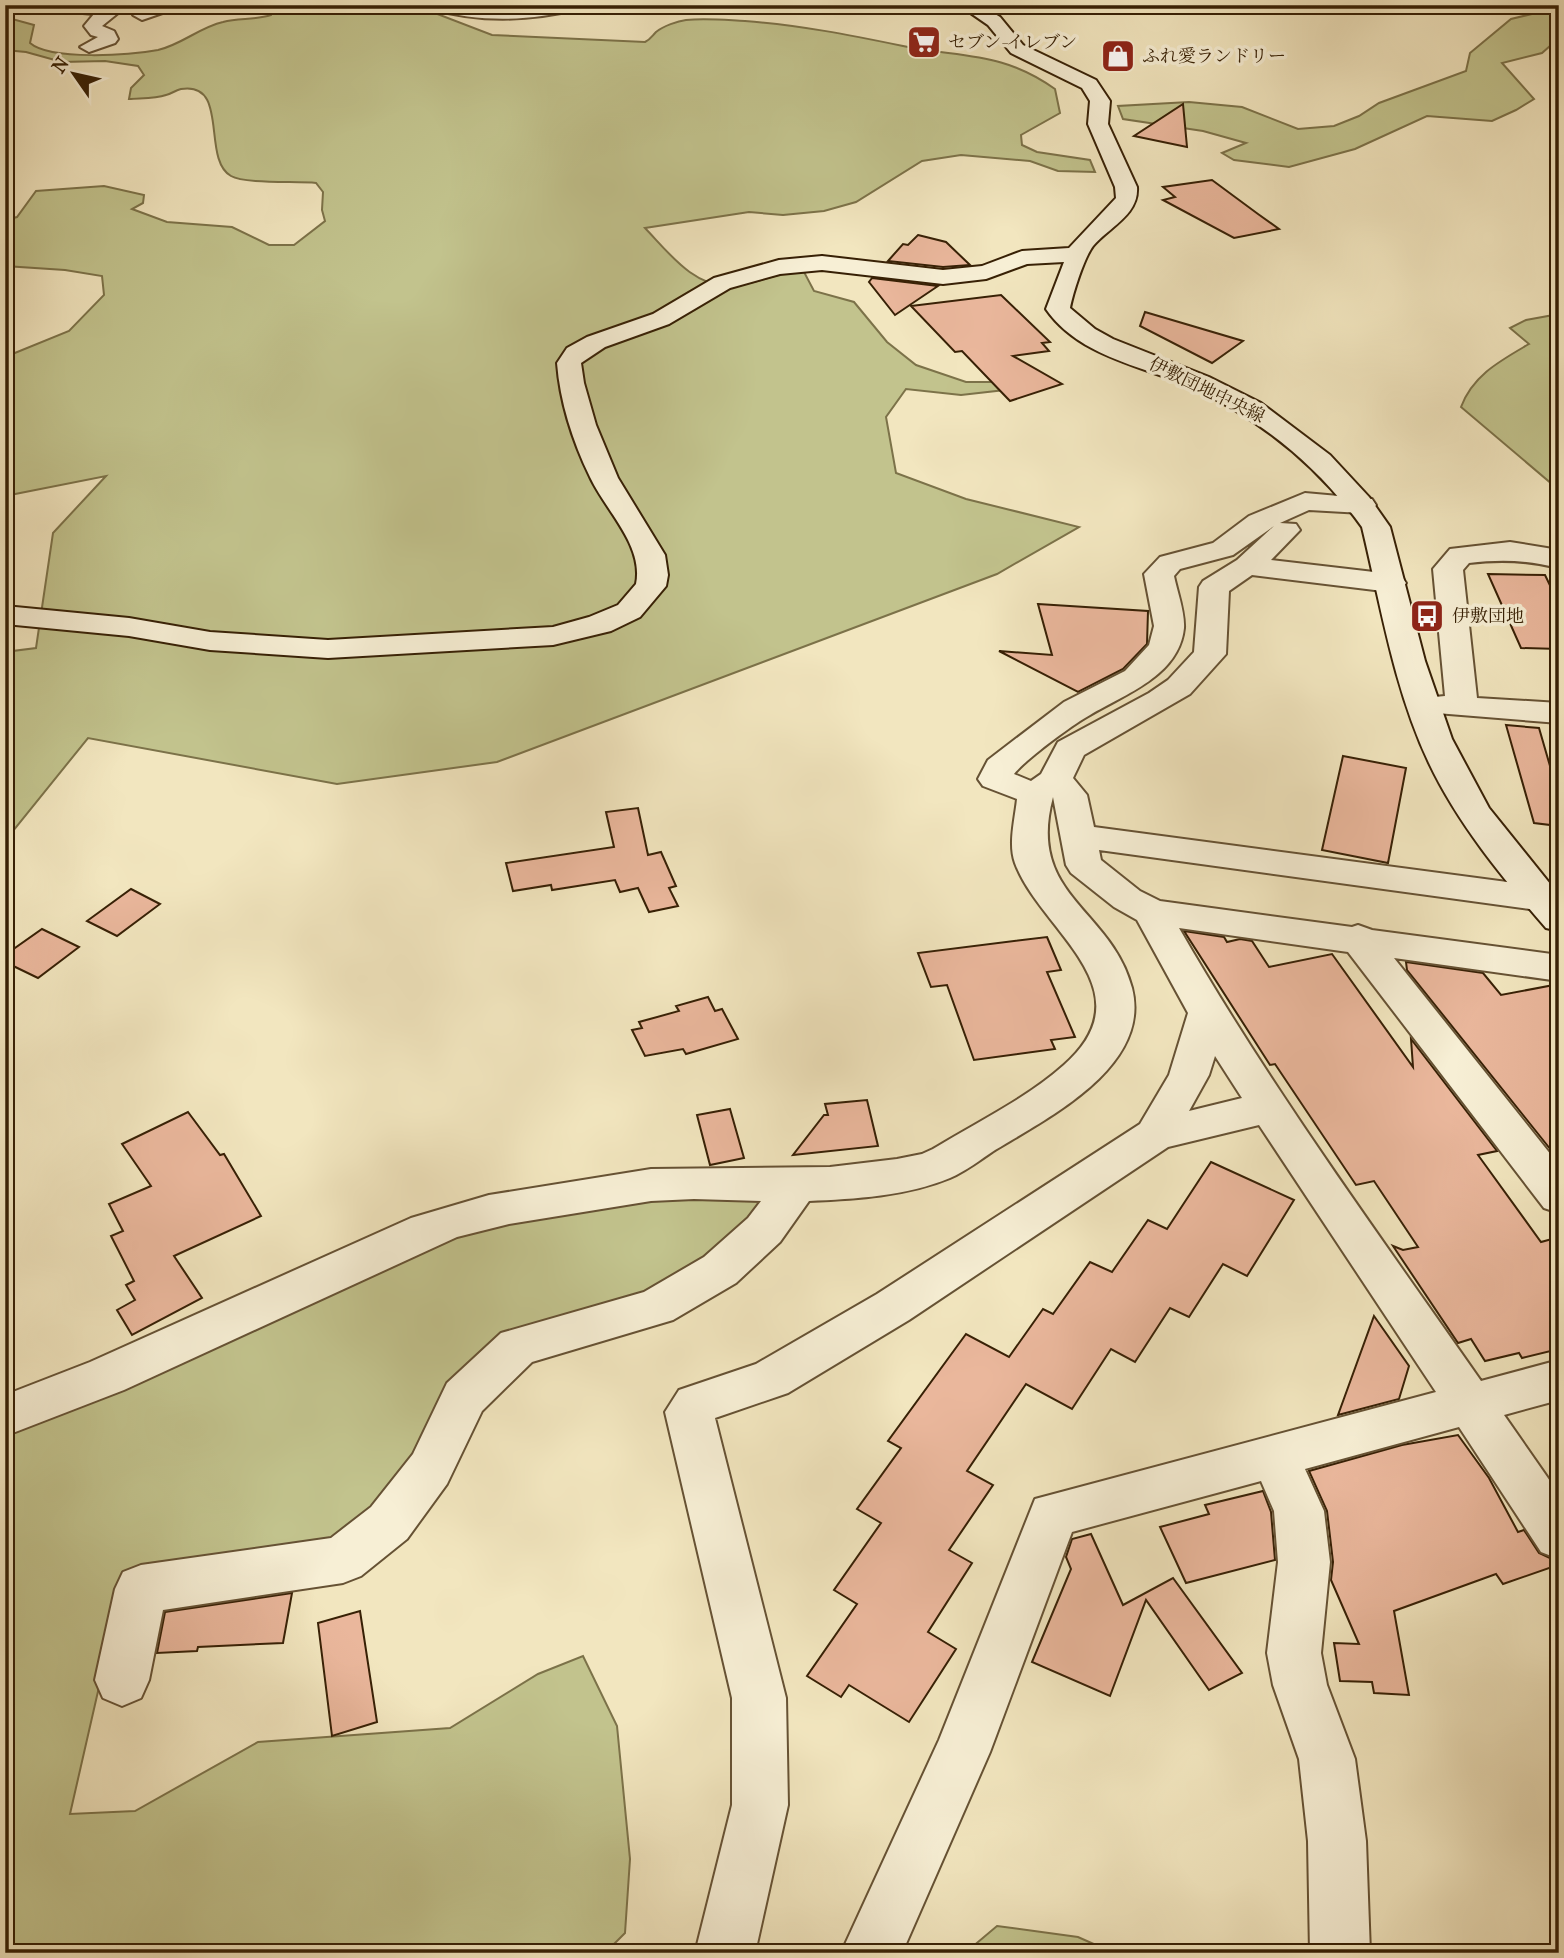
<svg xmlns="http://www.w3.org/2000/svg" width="1564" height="1958" font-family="'IM FELL French Canon','Noto Serif JP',serif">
<rect width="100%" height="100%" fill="#f2e6bf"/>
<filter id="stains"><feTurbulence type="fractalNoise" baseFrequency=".00286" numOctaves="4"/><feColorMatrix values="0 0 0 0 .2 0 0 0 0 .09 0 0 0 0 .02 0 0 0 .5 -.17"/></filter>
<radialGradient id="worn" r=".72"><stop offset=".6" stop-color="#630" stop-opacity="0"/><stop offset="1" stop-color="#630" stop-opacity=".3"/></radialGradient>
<g fill="#c2c38d" stroke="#7c7249" stroke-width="2">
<path d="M 272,5 L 414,5 L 492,35 L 645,42 C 651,39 652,36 656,32 C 663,26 678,21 686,20 C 706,18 725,20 745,21 C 799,25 850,35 903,46 C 961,58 1002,51 1055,89 L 1060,113 L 1021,135 L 1022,145 L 1037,152 L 1090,160 L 1095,172 L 1058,171 L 1030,161 L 961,155 L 922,161 L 856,202 L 824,211 L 783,215 L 749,212 L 645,228 C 668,252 695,289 733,286 C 757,284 779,272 803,270 L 814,291 L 854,302 L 887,342 L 916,365 L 966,382 L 994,382 L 1005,390 L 961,395 L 906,389 L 886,417 L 896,473 L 966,499 L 1079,527 L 997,574 L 497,762 L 337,784 L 88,738 L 5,841 L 5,652 L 36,648 L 53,533 L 106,476 L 5,496 L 5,357 L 69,331 L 104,295 L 102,276 L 65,270 L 5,266 L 5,220 L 17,217 L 36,191 L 104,186 L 144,195 L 143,203 L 132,209 L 167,222 L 232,227 L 269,245 L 294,245 L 325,221 L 322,210 L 323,192 L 316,183 C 296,181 245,184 231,176 C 201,159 230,81 181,89 C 176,90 171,94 166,95 C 155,99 141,98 129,99 L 131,88 L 144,75 L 138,66 L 105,61 L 62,62 L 26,52 L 5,50 L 5,17 L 34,25 L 30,43 C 51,61 131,55 158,50 C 181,45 200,27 223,22 C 239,18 255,20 271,15 Z"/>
<polygon points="1553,5 1559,5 1559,38 1542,53 1502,63 1534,99 1516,110 1492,121 1427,116 1355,149 1289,167 1234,160 1222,153 1246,143 1203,131 1123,119 1118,106 1189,102 1242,107 1298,129 1334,126 1359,116 1379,103 1466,71 1470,53 1511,19 1540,12"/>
<path d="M 1559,314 L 1559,490 L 1461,407 C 1473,375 1500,361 1529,344 L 1510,328 L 1526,320 Z"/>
<polygon points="761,1195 759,1215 706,1260 664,1285 509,1339 421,1470 340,1544 120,1595 70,1814 135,1811 258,1742 450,1728 538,1674 583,1656 617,1726 630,1859 625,1933 605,1953 5,1953 5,1426 464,1229 592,1198"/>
<polygon points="997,1926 1078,1937 1114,1953 965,1953"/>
</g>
<g fill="#eab79c" stroke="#372005" stroke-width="2">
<polygon points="1183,104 1187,147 1134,136"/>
<polygon points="1212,180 1258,214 1279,229 1234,238 1163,200 1175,197 1163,187"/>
<polygon points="918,235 946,242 970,265 943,267 888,261 903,244 908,245"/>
<polygon points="872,278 938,286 895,315 869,282"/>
<polygon points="1001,295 1050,342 1042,343 1049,351 1013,356 1062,384 1010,401 962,351 955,352 911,306"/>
<polygon points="1145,312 1243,341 1212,363 1140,326"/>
<polygon points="1488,574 1545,575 1559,604 1559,649 1521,648"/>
<polygon points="1038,604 1148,611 1147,644 1123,669 1078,692 999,651 1052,655"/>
<polygon points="1506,725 1539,728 1559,797 1559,826 1534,823"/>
<polygon points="1343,756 1406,768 1388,863 1322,850"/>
<polygon points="638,808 648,855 661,852 676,886 669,888 678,906 649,912 638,888 620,892 615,880 552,890 551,885 513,891 506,863 614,847 606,812"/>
<polygon points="131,889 160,904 117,936 87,921"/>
<polygon points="42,929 79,947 38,978 5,962 5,955"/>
<polygon points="1184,931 1224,937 1227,942 1240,939 1252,941 1269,967 1332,954 1413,1067 1411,1039 1497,1151 1478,1155 1541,1242 1559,1237 1559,1349 1522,1358 1519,1353 1485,1361 1471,1339 1458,1343 1393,1246 1403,1250 1418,1247 1374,1181 1356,1185 1275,1064 1270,1065"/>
<polygon points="1047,937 1061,970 1047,972 1075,1037 1051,1040 1055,1049 974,1060 947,985 931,987 918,953"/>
<polygon points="1406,962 1483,973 1501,995 1559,984 1559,1160 1407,970"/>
<polygon points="708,997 715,1011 722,1009 738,1039 686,1054 683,1049 645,1056 632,1030 642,1028 639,1022 679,1011 676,1006"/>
<polygon points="867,1100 878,1146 793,1155 824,1115 828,1115 825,1104"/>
<polygon points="730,1109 744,1158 710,1165 697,1115"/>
<polygon points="188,1112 220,1155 224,1154 261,1216 174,1256 202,1298 132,1335 117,1310 135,1300 126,1285 134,1281 111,1236 123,1231 109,1204 151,1186 122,1144"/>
<polygon points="1211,1162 1294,1200 1247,1276 1223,1264 1189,1317 1170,1308 1135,1362 1111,1349 1072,1409 1026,1384 967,1471 993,1485 949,1550 972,1563 928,1632 956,1649 909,1722 849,1685 841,1697 807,1676 857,1604 834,1590 881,1523 857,1509 901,1448 888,1441 966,1334 1009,1357 1043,1309 1053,1314 1090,1262 1112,1272 1148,1220 1167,1229"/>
<polygon points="1374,1316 1409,1366 1399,1399 1338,1415"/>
<polygon points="1458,1435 1489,1478 1518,1532 1524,1530 1539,1553 1550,1558 1555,1566 1503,1584 1496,1574 1394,1611 1409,1695 1374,1693 1372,1682 1340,1681 1334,1643 1359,1644 1331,1580 1333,1562 1327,1511 1309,1471 1402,1445"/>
<polygon points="1263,1491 1271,1512 1275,1560 1186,1583 1160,1527 1209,1514 1205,1505"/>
<polygon points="1091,1534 1123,1605 1173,1578 1242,1673 1209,1690 1146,1600 1110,1696 1032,1662 1071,1569 1066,1557 1072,1539"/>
<polygon points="292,1593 283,1643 198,1647 197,1651 157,1653 165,1612"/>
<polygon points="360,1611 377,1722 332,1736 318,1623"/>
</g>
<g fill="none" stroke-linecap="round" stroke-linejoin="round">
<g stroke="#665234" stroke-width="4">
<g id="street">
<polygon points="41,5 128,5 102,26 114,31 118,39 115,43 89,52 80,47 98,37 91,35 84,26 94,14 49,10"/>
<polygon points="152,5 176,5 174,9 142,20 133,15"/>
<path d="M 430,5 L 505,9 L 581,5 L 579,9 C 530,21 481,23 432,9 Z"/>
<path d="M 1305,493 L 1372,499 L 1376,505 L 1372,511 L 1362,513 L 1309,510 L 1280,523 L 1296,524 L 1300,530 L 1271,560 L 1391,574 L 1402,577 L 1406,583 L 1402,589 L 1391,592 L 1252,575 L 1229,591 L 1226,654 L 1190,694 L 1084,755 L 1073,778 L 1087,795 L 1094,827 L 1559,889 L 1559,913 L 1099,850 L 1101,860 L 1140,891 L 1160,901 L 1352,927 L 1358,925 L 1372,930 L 1559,955 L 1559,981 L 1394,958 L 1559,1165 L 1559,1213 L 1544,1208 L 1348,952 L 1179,928 C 1269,1085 1377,1232 1481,1381 L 1559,1360 L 1559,1400 L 1504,1415 L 1559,1494 L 1559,1559 L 1541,1552 L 1459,1427 L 1305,1469 L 1324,1511 L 1330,1562 L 1321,1653 L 1327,1685 L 1355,1759 L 1366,1841 L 1370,1953 L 1310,1953 L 1308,1841 L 1299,1759 L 1273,1685 L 1267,1653 L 1278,1562 L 1274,1511 L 1261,1481 L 1072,1532 L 990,1752 L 902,1953 L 841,1953 L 939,1740 L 1035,1499 L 1436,1392 L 1259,1125 L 1168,1147 L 909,1320 L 788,1393 L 715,1418 L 786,1698 L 788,1805 L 755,1953 L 695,1953 L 732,1805 L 732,1698 L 665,1412 L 679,1390 L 756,1364 L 877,1294 L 1140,1124 L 1169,1075 L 1188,1013 L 1137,920 L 1114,907 L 1071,873 L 1066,865 L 1053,797 C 1026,896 1111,908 1132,988 C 1152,1066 1048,1118 995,1150 C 980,1160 966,1171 950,1178 C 907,1196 855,1199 809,1201 L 780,1242 L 736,1283 L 673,1320 L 532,1362 L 482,1411 L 447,1484 L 407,1539 L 361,1576 L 343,1583 L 163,1610 L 149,1680 L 141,1698 L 122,1706 L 103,1698 L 95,1680 L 115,1589 L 123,1572 L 141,1565 L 331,1538 L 371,1507 L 413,1454 L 447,1383 L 501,1333 L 644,1292 L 704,1257 L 748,1218 L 761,1201 L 694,1199 L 651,1201 L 509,1224 L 457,1237 L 124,1390 L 5,1436 L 5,1395 L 90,1362 L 411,1218 L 489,1195 L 651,1169 L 830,1167 L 897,1159 L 922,1154 L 933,1149 C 977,1122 1026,1099 1064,1065 C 1150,989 1040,931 1015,863 C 1008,844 1015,819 1017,799 L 983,786 L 978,779 L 988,760 L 1064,702 L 1125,671 L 1149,645 L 1154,626 L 1144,574 L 1160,557 L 1213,543 L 1249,516 ZM 1274,526 L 1237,560 L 1203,581 L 1199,587 L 1194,652 L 1168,680 L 1149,693 L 1058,742 L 1041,774 L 1031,781 L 1014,774 C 1026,759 1072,725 1090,715 C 1125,694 1179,676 1184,628 C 1185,612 1177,591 1174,576 L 1180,569 L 1233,555 ZM 1215,1056 L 1242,1098 L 1189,1111 L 1209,1075 Z"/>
<path d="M 1510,542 L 1559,550 L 1559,568 C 1528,560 1501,559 1469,563 L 1463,570 L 1477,698 L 1559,703 L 1559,723 L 1424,712 L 1419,705 L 1424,698 L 1445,696 L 1433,569 L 1450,549 Z"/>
</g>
</g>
<g stroke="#372005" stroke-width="4">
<path id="secondary" d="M 959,5 L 980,5 L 1000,17 L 1023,45 L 1096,80 L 1110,101 L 1108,124 L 1137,187 C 1139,215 1109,227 1093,246 C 1084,258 1073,293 1070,308 L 1095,329 L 1113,339 L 1209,377 L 1261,403 L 1330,455 L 1369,497 L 1390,527 L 1425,661 L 1452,739 L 1489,808 L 1559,895 L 1559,931 L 1546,928 C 1502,877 1458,824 1429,763 C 1394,689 1381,606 1362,527 C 1318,466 1263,421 1195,389 C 1145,366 1080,358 1046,309 L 1064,262 L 1027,264 L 986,279 L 943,284 L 822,270 L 780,274 L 730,288 L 669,324 L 605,347 L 581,363 L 584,383 L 596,425 L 618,478 L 665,555 L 668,575 L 666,586 L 640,617 L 611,631 L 553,645 L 328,658 L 210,650 L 129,636 L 5,624 L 5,606 L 129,618 L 210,632 L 328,640 L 553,627 L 589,617 L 618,605 L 636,584 C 644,545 605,510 590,477 C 573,442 560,402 557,363 L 567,348 L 587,337 L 653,314 L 714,278 L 779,260 L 822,256 L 943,270 L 982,266 L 1022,251 L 1069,248 L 1116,198 L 1115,187 L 1088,124 L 1090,101 L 1082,88 L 1011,53 L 988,25 Z"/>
</g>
<use href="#street" fill="#f7efd5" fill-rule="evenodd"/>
<use href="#secondary" fill="#f7efd5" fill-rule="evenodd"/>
</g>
<defs>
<g id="supermarket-square" transform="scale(1.75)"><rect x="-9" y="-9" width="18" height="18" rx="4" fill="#8f2418" stroke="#f7efd5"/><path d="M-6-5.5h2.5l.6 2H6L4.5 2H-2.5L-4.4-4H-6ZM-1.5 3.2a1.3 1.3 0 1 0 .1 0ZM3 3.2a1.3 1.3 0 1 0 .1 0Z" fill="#fff"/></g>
<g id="shop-square" transform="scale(1.75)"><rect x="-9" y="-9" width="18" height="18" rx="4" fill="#8f2418" stroke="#f7efd5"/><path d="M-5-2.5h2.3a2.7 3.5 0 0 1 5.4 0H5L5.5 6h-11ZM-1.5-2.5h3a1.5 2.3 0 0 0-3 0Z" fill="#fff"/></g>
<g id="bus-square" transform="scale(1.75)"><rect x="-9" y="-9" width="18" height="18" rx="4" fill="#8f2418" stroke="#f7efd5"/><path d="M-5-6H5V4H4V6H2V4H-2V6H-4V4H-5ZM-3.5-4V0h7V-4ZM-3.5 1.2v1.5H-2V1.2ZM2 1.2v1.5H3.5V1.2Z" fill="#fff"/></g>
</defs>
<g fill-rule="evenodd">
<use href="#supermarket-square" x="924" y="42"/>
<use href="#shop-square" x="1118" y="56"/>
<use href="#bus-square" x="1427" y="616"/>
</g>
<g text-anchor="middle" stroke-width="7" stroke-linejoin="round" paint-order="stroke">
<g font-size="18" fill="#372005" stroke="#f7efd5" text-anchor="start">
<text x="948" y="48">セブン-イレブン</text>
<text x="1142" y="62">ふれ愛ランドリー</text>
<text x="1452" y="622">伊敷団地</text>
</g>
<g font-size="18" fill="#372005" stroke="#f7efd5">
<text transform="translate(1207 390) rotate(26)" y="6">伊敷団地中央線</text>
</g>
</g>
<rect width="1564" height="1958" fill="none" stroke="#f2e6bf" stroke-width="28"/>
<rect x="7" y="7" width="1550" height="1944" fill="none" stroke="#372005" stroke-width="3.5"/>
<rect x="14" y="14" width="1536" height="1930" fill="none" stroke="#372005" stroke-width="2"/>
<g transform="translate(74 74) rotate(304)" stroke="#f7efd5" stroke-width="5" paint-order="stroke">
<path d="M0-5L12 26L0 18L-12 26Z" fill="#372005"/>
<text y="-10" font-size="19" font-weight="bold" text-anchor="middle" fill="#372005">N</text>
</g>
<rect width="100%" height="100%" filter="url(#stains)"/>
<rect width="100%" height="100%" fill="url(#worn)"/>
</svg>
